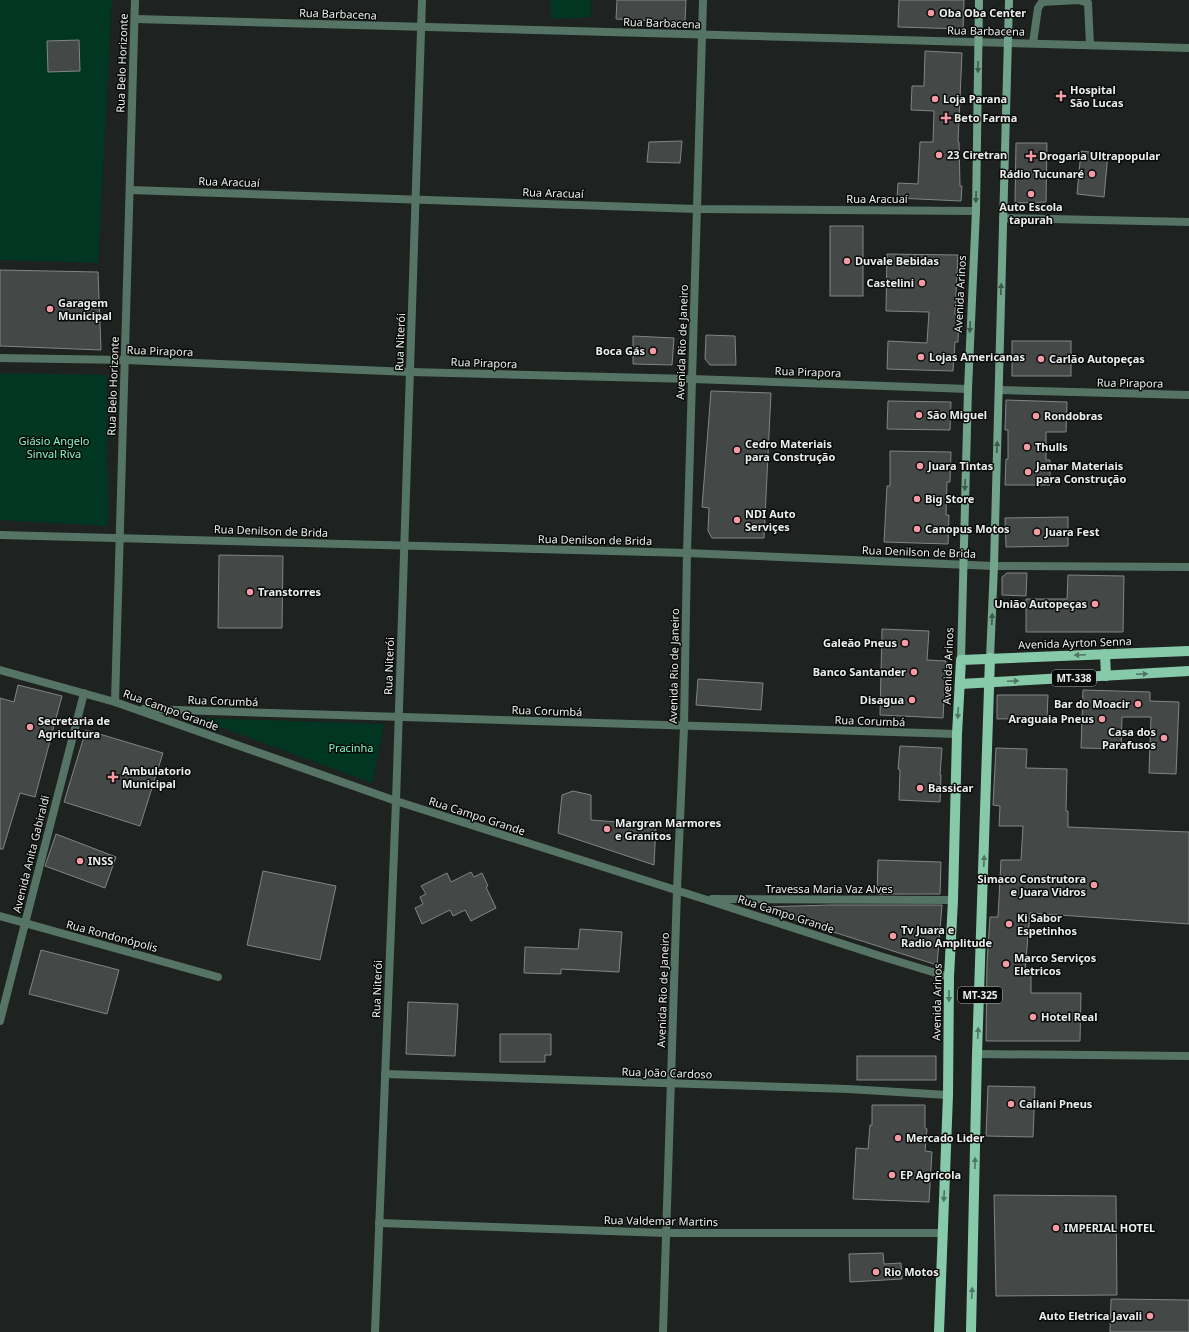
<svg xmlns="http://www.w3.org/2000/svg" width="1189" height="1332" font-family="'Noto Sans',sans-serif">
<rect width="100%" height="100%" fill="#1e2220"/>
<g fill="#013623">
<polygon points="0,0 112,0 98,263 0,260"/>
<polygon points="550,0 591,0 591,17 551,19"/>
<polygon points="0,373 107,375 108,526 0,520"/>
<polygon points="196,718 384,724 372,783"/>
</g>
<g fill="#444846" stroke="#818684">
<polygon points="617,0 686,0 685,22 616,19"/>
<polygon points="899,0 964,0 963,29 898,27"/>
<polygon points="79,40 80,71 48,72 47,41"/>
<polygon points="925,51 962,53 958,142 959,142 960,186 962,186 961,201 897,198 898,183 918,184 920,142 933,142 934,111 911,110 912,86 924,86"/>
<polygon points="682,141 680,163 647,162 649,142"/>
<polygon points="1016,143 1047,143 1046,202 1015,203"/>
<polygon points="1081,151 1108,154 1104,197 1077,194"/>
<rect x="830" y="226" width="33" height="70"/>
<polygon points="887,254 958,255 955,314 959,314 958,342 955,342 953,371 887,369 888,341 927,343 929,312 886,311"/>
<polygon points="0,270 98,272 101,350 0,346"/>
<polygon points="706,335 735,336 736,365 710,365 705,359"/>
<polygon points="633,336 674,338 672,365 633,364"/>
<rect x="1012" y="341" width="59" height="35"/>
<polygon points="711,391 771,393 764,538 712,538 708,531 709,508 702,507"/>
<polygon points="1006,400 1067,402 1066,432 1046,432 1046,460 1050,460 1050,485 1005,485 1006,459 1008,459 1008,430 1005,430"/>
<polygon points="888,401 951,402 950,430 887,429"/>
<polygon points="890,451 951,452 950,482 947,482 946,515 949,515 948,544 884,542 887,486 890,486"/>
<polygon points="1068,517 1068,546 1006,547 1005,518"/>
<polygon points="219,555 283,556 282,628 218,628"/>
<polygon points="1007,573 1027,573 1026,596 1002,595 1002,577"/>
<polygon points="1068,575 1124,576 1123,632 1026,632 1026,599 1067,599"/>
<polygon points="882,629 929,631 927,660 946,661 943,718 880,715"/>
<polygon points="698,679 763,683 761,710 696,705"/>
<polygon points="18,685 62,696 35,797 20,793 3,849 0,849 0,698 14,702"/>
<polygon points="1083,690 1150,692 1150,701 1179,702 1176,774 1149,773 1151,717 1122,717 1121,749 1081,748"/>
<polygon points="997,695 1048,695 1047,718 997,719"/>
<polygon points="86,730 163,753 140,826 64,802"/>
<polygon points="900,746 942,748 940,775 941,775 940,802 899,800 900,770 898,769"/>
<polygon points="996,748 1027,749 1026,768 1067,769 1066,811 1068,811 1068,827 1189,832 1189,924 1030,913 1025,972 1031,972 1031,993 1081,993 1080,1041 986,1041 987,963 990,917 998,917 1001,860 1021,860 1023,826 999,826 1000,806 993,805"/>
<polygon points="573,791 591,795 591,820 656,825 654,865 558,833 562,795"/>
<polygon points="56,834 116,857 105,888 45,866"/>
<polygon points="878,860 941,862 940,894 877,894"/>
<polygon points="263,871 336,886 320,960 247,945"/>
<polygon points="471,872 474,877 482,873 488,886 486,887 496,908 471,921 465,910 453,916 450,910 422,924 415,908 423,904 420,897 426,894 421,886 447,873 451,882"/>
<polygon points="830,905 942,905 937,965 761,909 761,907"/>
<polygon points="580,929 622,932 619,972 561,969 561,974 524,973 525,947 578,949"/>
<polygon points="41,950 119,970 107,1014 29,994"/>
<polygon points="408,1002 458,1004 455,1056 406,1054"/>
<polygon points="500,1034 551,1034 551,1055 545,1055 545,1062 500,1062"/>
<rect x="857" y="1056" width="79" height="24"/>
<polygon points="988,1086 1035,1087 1033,1137 986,1136"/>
<polygon points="872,1105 925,1105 925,1128 927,1129 925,1151 932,1152 929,1202 853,1199 856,1148 868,1149 870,1125 872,1125"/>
<polygon points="994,1195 1116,1196 1117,1295 996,1296"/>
<polygon points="883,1253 884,1264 901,1263 902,1279 850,1282 849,1254"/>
<polygon points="1111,1299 1189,1300 1189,1332 1110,1332"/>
</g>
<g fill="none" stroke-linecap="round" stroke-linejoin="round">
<polyline stroke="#557465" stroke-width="8" points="1033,43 1038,8 1042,2 1079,0 1088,3 1090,45"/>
<g stroke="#557465" stroke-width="8">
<polyline points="135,19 1189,48"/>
<polyline points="130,190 697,209 976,211"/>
<polyline points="1003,218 1189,222"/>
<polyline points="0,358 125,360 410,372 692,379 968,389"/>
<polyline points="999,390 1189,395"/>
<polyline points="0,535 687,553 994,566 1189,567"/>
<polyline points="0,670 115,702 396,801 704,899 880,956 949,977"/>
<polyline points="115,702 135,0"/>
<polyline points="144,709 957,734"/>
<polyline points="712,899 953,900"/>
<polyline points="0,916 218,977"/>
<polyline points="0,1021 84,693"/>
<polyline points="977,1054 1189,1056"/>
<polyline points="385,1074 848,1089 948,1095"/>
<polyline points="379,1223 666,1233 942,1233"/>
<polyline points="375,1332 396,801 422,0"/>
<polyline points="663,1332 677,890 684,727 687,553 703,0"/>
</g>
<g stroke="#72a58c" stroke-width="8">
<polyline points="990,658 994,566 1009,0"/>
<polyline points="961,660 968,389 976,211 979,0"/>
</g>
<g stroke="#87caaa" stroke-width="10">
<polyline points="1105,654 1106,676"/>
<polyline points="960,684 1189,671"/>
<polyline points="939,1332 948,1095 949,977 953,900 957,734 961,660 1189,651"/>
<polyline points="971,1332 977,1054 990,658"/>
</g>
</g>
<defs><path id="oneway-solid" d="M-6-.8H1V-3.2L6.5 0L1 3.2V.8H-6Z"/></defs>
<g fill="#3e584b">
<use href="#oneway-solid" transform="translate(978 67) rotate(91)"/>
<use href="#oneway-solid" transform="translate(976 197) rotate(91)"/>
<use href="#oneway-solid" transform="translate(1001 289) rotate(-88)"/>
<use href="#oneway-solid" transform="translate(970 327) rotate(93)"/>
<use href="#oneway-solid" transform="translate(997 447) rotate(-88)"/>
<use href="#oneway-solid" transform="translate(965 485) rotate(92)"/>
<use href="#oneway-solid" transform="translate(992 619) rotate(-88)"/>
</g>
<g fill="#4e7462">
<use href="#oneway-solid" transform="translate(1080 655) rotate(178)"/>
<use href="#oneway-solid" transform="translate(1142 674) rotate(-3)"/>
<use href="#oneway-solid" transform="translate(1013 681) rotate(-3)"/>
<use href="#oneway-solid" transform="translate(958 713) rotate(93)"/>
<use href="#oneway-solid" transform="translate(984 861) rotate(-88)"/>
<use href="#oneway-solid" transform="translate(949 996) rotate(90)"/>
<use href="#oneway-solid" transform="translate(978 1033) rotate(-87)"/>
<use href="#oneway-solid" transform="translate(975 1163) rotate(-89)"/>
<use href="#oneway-solid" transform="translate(944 1196) rotate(93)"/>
<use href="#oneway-solid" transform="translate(972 1293) rotate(-87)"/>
</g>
<g fill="#f49aa4" stroke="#090b0a" stroke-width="1.5">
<circle cx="931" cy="13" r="4"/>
<path d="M1059 90h4v4h4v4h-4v4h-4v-4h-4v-4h4z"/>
<circle cx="935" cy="99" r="4"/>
<path d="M944 112h4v4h4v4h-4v4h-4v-4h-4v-4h4z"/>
<circle cx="939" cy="155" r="4"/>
<path d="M1029 150h4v4h4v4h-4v4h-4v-4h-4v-4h4z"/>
<circle cx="1092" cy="174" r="4"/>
<circle cx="1031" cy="194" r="4"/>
<circle cx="847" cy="261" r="4"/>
<circle cx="922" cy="283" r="4"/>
<circle cx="50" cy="309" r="4"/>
<circle cx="653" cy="351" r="4"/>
<circle cx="921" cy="357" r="4"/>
<circle cx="1041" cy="359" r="4"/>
<circle cx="919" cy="415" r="4"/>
<circle cx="1036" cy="416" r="4"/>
<circle cx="1027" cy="447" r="4"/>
<circle cx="737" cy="450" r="4"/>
<circle cx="920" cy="466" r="4"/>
<circle cx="1028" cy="472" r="4"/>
<circle cx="917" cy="499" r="4"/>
<circle cx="737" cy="520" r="4"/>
<circle cx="917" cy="529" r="4"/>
<circle cx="1037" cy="532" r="4"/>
<circle cx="250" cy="592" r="4"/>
<circle cx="1095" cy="604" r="4"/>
<circle cx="905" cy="643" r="4"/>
<circle cx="914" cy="672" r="4"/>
<circle cx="912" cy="700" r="4"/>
<circle cx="1138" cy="704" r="4"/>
<circle cx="1102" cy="719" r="4"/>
<circle cx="30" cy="727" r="4"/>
<circle cx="1164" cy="738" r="4"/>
<path d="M111 771h4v4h4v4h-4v4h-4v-4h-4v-4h4z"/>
<circle cx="920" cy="788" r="4"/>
<circle cx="607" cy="829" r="4"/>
<circle cx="80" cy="861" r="4"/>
<circle cx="1094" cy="885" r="4"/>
<circle cx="1009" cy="924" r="4"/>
<circle cx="893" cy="936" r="4"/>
<circle cx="1006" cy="964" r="4"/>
<circle cx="1033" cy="1017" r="4"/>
<circle cx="1011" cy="1104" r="4"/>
<circle cx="898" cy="1138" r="4"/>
<circle cx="892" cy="1175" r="4"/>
<circle cx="1056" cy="1228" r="4"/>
<circle cx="876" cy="1272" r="4"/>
<circle cx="1150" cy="1316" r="4"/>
</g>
<g text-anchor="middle" stroke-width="3" stroke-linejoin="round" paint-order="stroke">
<g fill="#090b0a" stroke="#a7aaa8" stroke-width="1">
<rect x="1052" y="670" width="44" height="16" rx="3"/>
<rect x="958" y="987" width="44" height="16" rx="3"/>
</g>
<g font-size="10" font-weight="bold" fill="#ebeeec">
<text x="1074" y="682">MT-338</text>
<text x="980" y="999">MT-325</text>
</g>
<g font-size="11" font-weight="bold" fill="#ebeeec" stroke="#090b0a" text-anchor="start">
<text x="939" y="17">Oba Oba Center</text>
<text x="1070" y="94">Hospital<tspan x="1070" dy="13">São Lucas</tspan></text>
<text x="943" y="103">Loja Parana</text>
<text x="954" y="122">Beto Farma</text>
<text x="947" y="159">23 Ciretran</text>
<text x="1039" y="160">Drogaria Ultrapopular</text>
<text x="1084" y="178" text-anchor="end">Rádio Tucunaré</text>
<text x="1031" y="211" text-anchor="middle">Auto Escola<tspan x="1031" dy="13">tapurah</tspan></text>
<text x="855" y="265">Duvale Bebidas</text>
<text x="914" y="287" text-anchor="end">Castelini</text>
<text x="58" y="307">Garagem<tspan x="58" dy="13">Municipal</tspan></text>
<text x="645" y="355" text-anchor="end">Boca Gás</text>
<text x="929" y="361">Lojas Americanas</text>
<text x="1049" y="363">Carlão Autopeças</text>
<text x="927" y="419">São Miguel</text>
<text x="1044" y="420">Rondobras</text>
<text x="745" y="448">Cedro Materiais<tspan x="745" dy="13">para Construção</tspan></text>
<text x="1035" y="451">Thulls</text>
<text x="928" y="470">Juara Tintas</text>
<text x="1036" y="470">Jamar Materiais<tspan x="1036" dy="13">para Construção</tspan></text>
<text x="925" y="503">Big Store</text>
<text x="745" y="518">NDI Auto<tspan x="745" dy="13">Serviçes</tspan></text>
<text x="925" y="533">Canopus Motos</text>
<text x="1045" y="536">Juara Fest</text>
<text x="258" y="596">Transtorres</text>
<text x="1087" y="608" text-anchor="end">União Autopeças</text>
<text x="897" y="647" text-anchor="end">Galeão Pneus</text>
<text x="906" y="676" text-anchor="end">Banco Santander</text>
<text x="904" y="704" text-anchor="end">Disagua</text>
<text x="1130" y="708" text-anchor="end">Bar do Moacir</text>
<text x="1094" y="723" text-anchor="end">Araguaia Pneus</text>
<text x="38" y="725">Secretaria de<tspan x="38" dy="13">Agricultura</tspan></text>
<text x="1156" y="736" text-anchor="end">Casa dos<tspan x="1156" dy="13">Parafusos</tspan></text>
<text x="122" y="775">Ambulatorio<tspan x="122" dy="13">Municipal</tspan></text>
<text x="928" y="792">Bassicar</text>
<text x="615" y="827">Margran Marmores<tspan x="615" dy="13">e Granitos</tspan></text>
<text x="88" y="865">INSS</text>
<text x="1086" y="883" text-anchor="end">Simaco Construtora<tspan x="1086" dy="13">e Juara Vidros</tspan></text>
<text x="1017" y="922">Ki Sabor<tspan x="1017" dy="13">Espetinhos</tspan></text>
<text x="901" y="934">Tv Juara e<tspan x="901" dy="13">Radio Amplitude</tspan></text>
<text x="1014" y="962">Marco Serviços<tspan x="1014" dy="13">Eletricos</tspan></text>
<text x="1041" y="1021">Hotel Real</text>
<text x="1019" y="1108">Caliani Pneus</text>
<text x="906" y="1142">Mercado Lider</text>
<text x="900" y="1179">EP Agrícola</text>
<text x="1064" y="1232">IMPERIAL HOTEL</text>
<text x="884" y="1276">Rio Motos</text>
<text x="1142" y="1320" text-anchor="end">Auto Eletrica Javali</text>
</g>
<g font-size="11" fill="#ebeeec" stroke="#090b0a">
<text transform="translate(338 14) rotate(2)" y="4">Rua Barbacena</text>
<text transform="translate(662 23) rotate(2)" y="4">Rua Barbacena</text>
<text transform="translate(986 31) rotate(1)" y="4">Rua Barbacena</text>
<text transform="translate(122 63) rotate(-88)" y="4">Rua Belo Horizonte</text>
<text transform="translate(229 182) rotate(2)" y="4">Rua Aracuaí</text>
<text transform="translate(553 193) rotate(2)" y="4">Rua Aracuaí</text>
<text x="877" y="203">Rua Aracuaí</text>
<text transform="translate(960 294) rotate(-87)" y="4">Avenida Arinos</text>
<text transform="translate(400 342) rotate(-88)" y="4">Rua Niterói</text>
<text transform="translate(682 342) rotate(-88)" y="4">Avenida Rio de Janeiro</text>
<text transform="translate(160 351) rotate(2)" y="4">Rua Pirapora</text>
<text transform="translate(484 363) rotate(2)" y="4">Rua Pirapora</text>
<text transform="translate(808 372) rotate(2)" y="4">Rua Pirapora</text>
<text transform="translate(1130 383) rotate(1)" y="4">Rua Pirapora</text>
<text transform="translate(113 386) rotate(-88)" y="4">Rua Belo Horizonte</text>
<text transform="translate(271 531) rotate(2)" y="4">Rua Denilson de Brida</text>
<text transform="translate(595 540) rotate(1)" y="4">Rua Denilson de Brida</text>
<text transform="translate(919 552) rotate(2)" y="4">Rua Denilson de Brida</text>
<text transform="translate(1075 643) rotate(-2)" y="4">Avenida Ayrton Senna</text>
<text transform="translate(389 666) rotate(-88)" y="4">Rua Niterói</text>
<text transform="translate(674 666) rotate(-89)" y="4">Avenida Rio de Janeiro</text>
<text transform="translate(948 666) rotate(-88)" y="4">Avenida Arinos</text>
<text transform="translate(223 701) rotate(2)" y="4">Rua Corumbá</text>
<text transform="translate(171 710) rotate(20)" y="4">Rua Campo Grande</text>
<text transform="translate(547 711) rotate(2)" y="4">Rua Corumbá</text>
<text transform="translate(870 721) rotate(2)" y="4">Rua Corumbá</text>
<text transform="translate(477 816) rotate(18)" y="4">Rua Campo Grande</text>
<text transform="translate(31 854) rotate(-76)" y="4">Avenida Anita Gabiraldi</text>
<text x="829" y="893">Travessa Maria Vaz Alves</text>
<text transform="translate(786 914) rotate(18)" y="4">Rua Campo Grande</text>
<text transform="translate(112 936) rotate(15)" y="4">Rua Rondonópolis</text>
<text transform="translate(377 989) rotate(-88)" y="4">Rua Niterói</text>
<text transform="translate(663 990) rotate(-88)" y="4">Avenida Rio de Janeiro</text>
<text transform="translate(937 1002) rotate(-89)" y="4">Avenida Arinos</text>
<text transform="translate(667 1073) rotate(2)" y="4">Rua João Cardoso</text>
<text transform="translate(661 1221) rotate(1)" y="4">Rua Valdemar Martins</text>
</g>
<g font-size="11" fill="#85f6c3" stroke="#090b0a">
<text x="54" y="445">Giásio Angelo<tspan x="54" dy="13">Sinval Riva</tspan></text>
<text x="351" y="752">Pracinha</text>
</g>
</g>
</svg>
